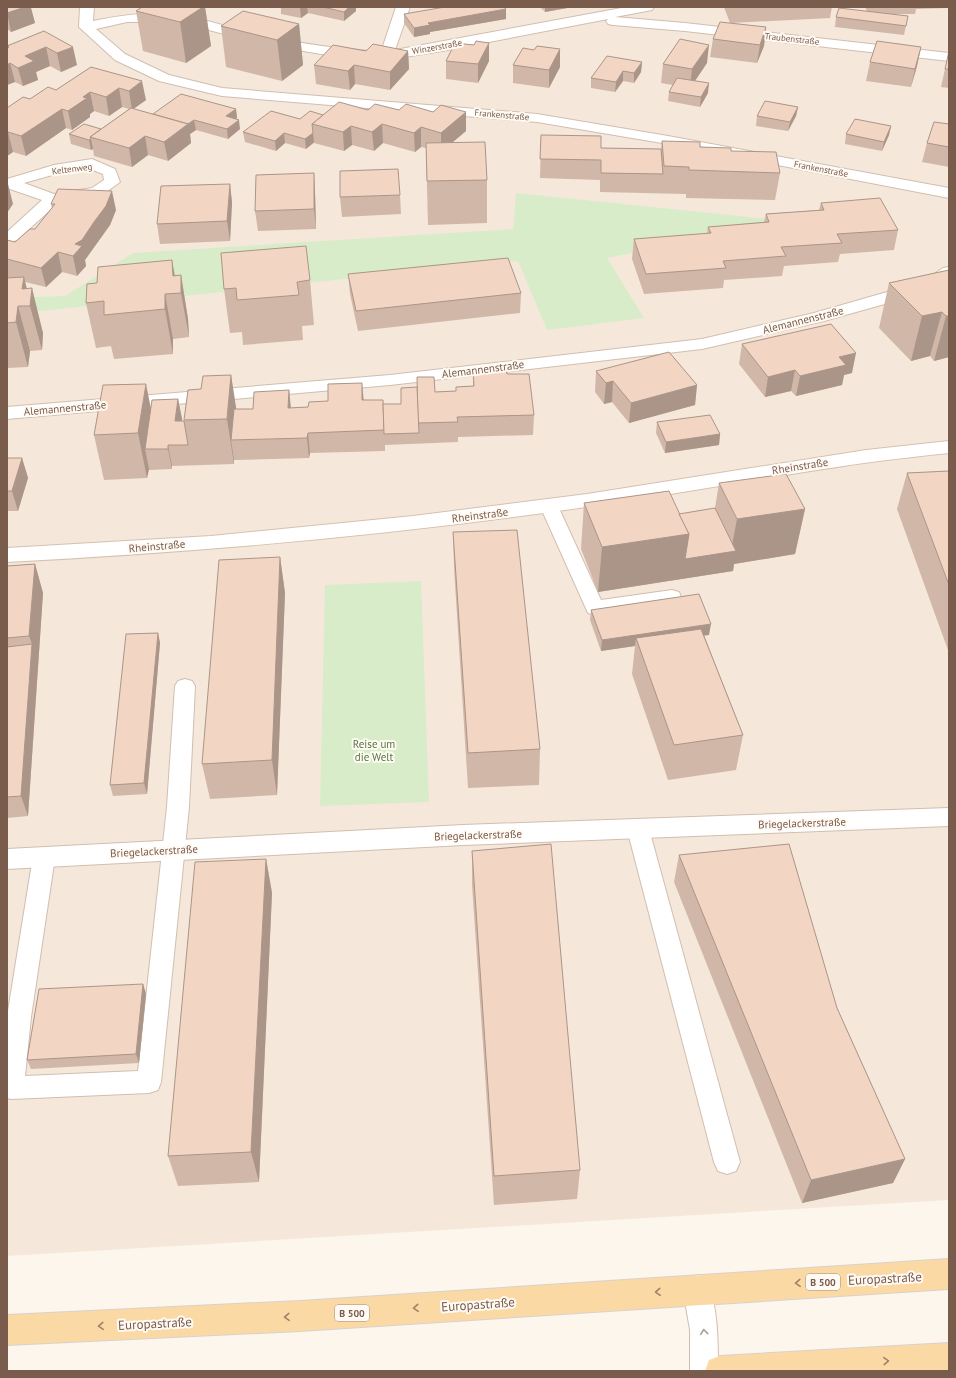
<svg xmlns="http://www.w3.org/2000/svg" width="956" height="1378" font-family="'PT Sans',sans-serif">
<rect width="100%" height="100%" fill="#fdf6ec"/>
<polygon fill="#f5e8da" points="7,7 949,7 949,1200 7,1256"/>
<g fill="#d8ecc9">
<polygon points="516,193 787,221 607,258 644,318 547,330 518,261 40,311 7,313 7,298 65,296 133,253 513,229"/>
<polygon points="421,581 429,802 320,806 325,585"/>
</g>
<g fill="none" stroke-linecap="round" stroke-linejoin="round">
<g stroke="#d1beb0" stroke-width="2">
<g id="lane">
<polygon points="549,500 555,502 558,506 601,600 672,590 679,592 681,597 679,602 595,615 588,613 540,506 543,502"/>
<polygon points="185,679 192,681 195,686 189,807 161,1082 158,1090 149,1093 11,1099 7,1098 7,1017 33,857 36,851 44,848 52,851 55,857 31,1017 25,1076 138,1071 167,807 175,686 178,681"/>
<polygon points="638,820 646,823 649,829 740,1162 736,1171 727,1174 718,1171 714,1162 627,829 630,823"/>
<path d="M 697,1275 L 707,1279 C 718,1308 718,1340 718,1371 L 690,1371 L 690,1330 L 683,1289 L 687,1279 Z"/>
</g>
</g>
<g stroke="#d1beb0" stroke-width="2">
<g id="street">
<path d="M 80,7 L 94,7 L 93,21 C 127,14 154,11 189,17 C 214,21 238,31 263,36 C 302,44 341,49 381,52 L 396,7 L 410,7 L 395,50 L 627,7 L 654,7 L 652,10 L 615,17 L 685,23 L 949,53 L 949,61 L 685,31 L 613,25 L 608,24 L 606,21 L 608,19 L 442,51 L 386,60 L 339,57 L 262,44 L 190,25 L 158,22 L 127,22 L 96,29 L 125,54 L 169,75 L 222,88 L 537,114 L 668,136 L 949,188 L 949,198 L 668,144 L 537,122 L 222,96 L 159,81 L 115,60 L 79,27 Z"/>
<path d="M 92,159 L 115,169 L 120,182 L 102,195 L 58,203 L 17,240 L 7,243 L 7,232 L 42,200 L 7,188 L 7,179 L 54,165 ZM 90,169 L 103,174 L 104,180 L 92,188 L 54,194 L 24,183 L 56,174 Z"/>
<polygon points="949,267 949,279 943,284 906,298 824,321 702,349 390,385 7,419 7,407 390,375 702,339 814,313 894,290 931,276 943,268"/>
<polygon points="949,808 949,826 463,845 7,869 7,849 463,825"/>
</g>
</g>
<g stroke="#d6c0b0" stroke-width="2">
<path id="secondary" d="M 949,441 L 949,453 C 921,456 892,459 864,463 C 771,476 679,494 586,507 C 394,535 201,552 7,562 L 7,548 L 211,536 L 413,516 L 587,494 L 866,450 Z"/>
</g>
<g stroke="#dad1cd" stroke-width="2">
<g id="primary">
<polygon points="949,1259 949,1289 300,1331 7,1345 7,1315 300,1301"/>
<polygon points="949,1343 949,1371 705,1371 709,1360 720,1356"/>
</g>
</g>
<use href="#lane" fill="#fff" fill-rule="evenodd"/>
<use href="#street" fill="#fff" fill-rule="evenodd"/>
<use href="#secondary" fill="#fff" fill-rule="evenodd"/>
<use href="#primary" fill="#fbd9a5" fill-rule="evenodd"/>
</g>
<g fill="#d1b7a8">
<polygon points="7,7 31,8 35,23 11,32 7,29"/>
<polygon points="142,7 205,7 211,46 186,63 143,51 136,11"/>
<polygon points="281,7 356,7 356,11 344,21 308,13 301,18 281,14"/>
<polygon points="540,7 573,7 545,12"/>
<polygon points="724,7 832,7 830,18 730,23"/>
<polygon points="865,7 949,7 949,8 916,9 915,14 891,14 908,16 904,35 835,27 836,17 867,11"/>
<polygon points="506,9 506,19 430,32 430,34 414,37 404,23 404,14"/>
<polygon points="299,24 303,65 282,81 226,67 221,26"/>
<polygon points="766,27 764,46 757,63 710,57 713,39"/>
<polygon points="44,31 77,65 61,72 50,66 36,72 38,80 23,86 15,82 7,85 7,46"/>
<polygon points="921,47 917,66 911,87 866,81 870,62"/>
<polygon points="560,49 560,67 549,88 513,83 513,65 534,50"/>
<polygon points="366,51 408,51 409,69 390,90 355,84 350,90 316,84 314,65"/>
<polygon points="949,51 949,88 941,87"/>
<polygon points="446,61 489,61 478,83 446,79"/>
<polygon points="642,62 641,72 634,83 623,81 615,92 591,88 591,78"/>
<polygon points="707,63 695,81 708,93 700,107 668,101 669,92 673,85 661,83 663,64"/>
<polygon points="91,67 146,100 133,109 153,114 236,109 237,118 236,119 240,129 228,139 196,130 190,134 191,143 168,161 148,155 132,167 94,156 93,149 91,150 71,144 69,134 101,129 129,109 122,107 109,116 94,111 90,114 90,117 72,130 66,128 26,156 13,152 7,156 7,108 56,90"/>
<polygon points="798,107 796,116 788,131 756,126 757,116"/>
<polygon points="368,110 433,112 466,112 466,131 453,142 487,180 487,223 428,225 426,148 421,147 415,152 383,143 374,151 352,145 344,151 314,143 306,149 285,143 276,151 245,142 243,132 300,119 323,115"/>
<polygon points="949,124 949,167 922,162 927,143"/>
<polygon points="891,126 889,135 882,151 845,144 846,134"/>
<polygon points="541,135 601,148 661,149 662,141 731,151 780,173 775,200 686,198 686,194 600,192 600,180 540,178"/>
<polygon points="314,173 315,192 316,229 258,231 255,211"/>
<polygon points="230,184 232,203 230,241 160,244 157,224"/>
<polygon points="400,195 401,214 342,217 340,197"/>
<polygon points="821,203 898,230 894,250 840,254 838,262 784,266 782,276 724,280 723,288 644,294 632,259 634,239 707,234 708,227 764,222 766,214 819,210"/>
<polygon points="51,204 116,210 110,225 85,260 86,266 77,276 62,272 46,287 25,282 27,289 43,333 42,350 30,351 28,367 7,368 7,240 15,242 35,229 52,208"/>
<polygon points="949,270 949,357 934,361 930,356 911,361 879,328 889,283"/>
<polygon points="348,274 521,293 520,313 358,331 350,294"/>
<polygon points="175,275 181,275 188,319 189,337 173,339 173,354 114,359 111,346 96,348 86,303"/>
<polygon points="310,280 314,325 302,326 303,340 243,345 242,332 230,333 224,289"/>
<polygon points="742,344 852,373 844,375 842,385 796,396 791,391 765,397 739,364"/>
<polygon points="473,370 507,374 534,415 533,435 458,437 458,442 385,445 385,451 310,453 309,458 234,460 234,464 172,466 172,469 149,470 149,469 147,478 104,480 94,435 151,410 178,399 182,419 182,421 184,421 201,389 231,375 236,409 253,409 289,390 291,408 308,407 363,400 384,408 401,404 435,392 456,391 473,386"/>
<polygon points="596,371 697,385 695,405 629,423 612,402 604,404 595,392"/>
<polygon points="657,422 720,434 719,445 665,453 656,433"/>
<polygon points="7,458 22,458 28,478 18,511 7,511"/>
<polygon points="949,471 949,653 897,509 907,473"/>
<polygon points="719,483 805,509 795,554 734,564 733,571 598,592 581,549 584,503 679,514 715,508"/>
<polygon points="453,532 540,749 539,785 468,788 454,568"/>
<polygon points="280,557 285,593 277,795 210,799 202,764"/>
<polygon points="35,564 43,593 28,816 7,818 7,566"/>
<polygon points="591,610 709,635 704,635 743,735 736,770 668,780 632,674 635,646 601,651 590,620"/>
<polygon points="158,633 160,643 147,794 113,796 110,785"/>
<polygon points="472,851 580,1170 577,1199 494,1205 472,885"/>
<polygon points="679,855 837,1008 905,1159 893,1183 802,1203 674,882"/>
<polygon points="266,859 272,893 259,1182 178,1186 168,1156"/>
<polygon points="143,984 146,994 139,1063 31,1069 27,1060"/>
</g>
<g fill="#aa9588">
<polygon points="17,7 35,7 31,8 35,23 11,32 7,13"/>
<polygon points="203,7 205,7 211,46 186,63 180,22"/>
<polygon points="300,7 307,7 308,13 301,18"/>
<polygon points="349,7 356,7 356,11 344,21 344,12"/>
<polygon points="545,7 573,7 545,12"/>
<polygon points="506,9 506,19 430,32 430,34 414,37 414,28 428,23"/>
<polygon points="299,24 303,65 282,81 277,40"/>
<polygon points="766,27 764,46 757,63 760,45"/>
<polygon points="489,43 489,61 478,83 478,64"/>
<polygon points="709,45 707,63 690,88 692,69"/>
<polygon points="46,47 50,66 36,72 38,80 23,86 18,68 25,56"/>
<polygon points="73,47 77,65 61,72 57,53"/>
<polygon points="921,47 917,66 911,87 915,69"/>
<polygon points="560,49 560,67 549,88 549,70"/>
<polygon points="408,51 409,69 390,90 390,72"/>
<polygon points="642,62 641,72 634,83 634,73"/>
<polygon points="10,63 15,82 7,85 7,65"/>
<polygon points="354,65 355,84 350,90 348,71"/>
<polygon points="623,71 623,81 615,92 616,82"/>
<polygon points="142,81 146,100 132,110 129,91"/>
<polygon points="709,83 708,93 700,107 701,97"/>
<polygon points="119,88 122,107 109,116 106,97"/>
<polygon points="90,92 94,111 90,114 90,117 72,130 68,111 83,97"/>
<polygon points="798,107 796,116 788,131 790,122"/>
<polygon points="62,109 66,128 26,156 21,136"/>
<polygon points="236,109 237,118 227,126 226,116"/>
<polygon points="466,112 466,131 441,152 441,133"/>
<polygon points="194,120 196,130 190,134 191,143 168,161 164,142"/>
<polygon points="239,120 240,129 228,139 227,129"/>
<polygon points="382,124 383,143 374,151 372,132"/>
<polygon points="351,126 352,145 344,151 343,132"/>
<polygon points="891,126 889,135 882,151 884,142"/>
<polygon points="421,127 421,147 415,152 414,133"/>
<polygon points="8,132 13,152 7,156 7,133"/>
<polygon points="284,133 285,143 276,151 275,141"/>
<polygon points="313,133 314,142 306,149 305,139"/>
<polygon points="145,136 148,155 132,167 129,148"/>
<polygon points="91,139 93,149 91,150 89,140"/>
<polygon points="314,173 315,192 316,229 314,209"/>
<polygon points="8,184 13,204 7,213 7,186"/>
<polygon points="230,184 232,203 230,241 227,221"/>
<polygon points="112,191 116,210 110,225 85,260 86,266 77,276 73,256 75,244"/>
<polygon points="58,252 62,272 46,287 41,268"/>
<polygon points="172,260 178,293 173,276"/>
<polygon points="181,275 188,319 189,337 181,293"/>
<polygon points="24,277 30,303 32,288 43,333 42,350 30,306 22,289"/>
<polygon points="165,294 173,339 173,354 165,309"/>
<polygon points="18,306 30,351 28,367 16,322"/>
<polygon points="942,312 930,356 911,361 922,316"/>
<polygon points="946,316 949,316 949,357 934,361"/>
<polygon points="856,353 852,373 844,375 842,385 796,396 800,376 839,357"/>
<polygon points="795,370 791,391 765,397 768,377"/>
<polygon points="231,375 238,420 231,440 234,460 234,464 227,419"/>
<polygon points="613,381 612,402 604,404 606,383"/>
<polygon points="362,383 364,403 362,400"/>
<polygon points="146,384 155,429 145,449 149,469 147,478 138,433"/>
<polygon points="697,385 695,405 629,423 631,403"/>
<polygon points="289,390 291,411 288,408"/>
<polygon points="178,399 182,419 179,442 175,421"/>
<polygon points="308,433 310,453 309,458 307,438"/>
<polygon points="720,434 719,445 665,453 666,442"/>
<polygon points="168,445 172,466 172,469 168,449"/>
<polygon points="22,458 28,478 18,511 12,491"/>
<polygon points="805,509 795,554 734,564 733,571 598,592 602,547 689,534 731,551 737,519"/>
<polygon points="280,557 285,593 277,795 272,760"/>
<polygon points="35,564 43,593 28,816 21,796 32,644 29,636"/>
<polygon points="711,624 709,635 638,645 636,638 635,646 601,651 602,640"/>
<polygon points="158,633 160,643 147,794 144,783"/>
<polygon points="266,859 272,893 259,1182 251,1152"/>
<polygon points="143,984 146,994 139,1063 136,1054"/>
<polygon points="905,1159 893,1183 802,1203 811,1180"/>
</g>
<g fill="#f3d5c3" stroke="#aa9588">
<polygon points="7,7 25,7 7,13"/>
<polygon points="142,7 203,7 180,22 136,11"/>
<polygon points="323,7 349,7 344,12"/>
<polygon points="445,7 504,7 506,9 428,23 430,25 414,28 404,14"/>
<polygon points="839,8 908,16 906,26 836,17"/>
<polygon points="243,11 299,24 277,40 221,26"/>
<polygon points="720,22 766,27 760,45 713,39"/>
<polygon points="44,31 73,47 57,53 46,47 25,56 34,61 18,68 10,63 7,65 7,48 9,47 7,46"/>
<polygon points="680,39 709,45 692,69 663,64"/>
<polygon points="476,41 489,43 478,64 446,61 455,43 474,45"/>
<polygon points="877,41 921,47 915,69 870,62"/>
<polygon points="373,44 408,51 390,72 354,65 348,71 314,65 333,45 366,51"/>
<polygon points="537,46 560,49 549,70 513,65 523,48 534,50"/>
<polygon points="949,51 949,69 945,69"/>
<polygon points="607,56 642,62 634,73 623,71 616,82 591,78"/>
<polygon points="91,67 142,81 129,91 119,88 106,97 90,92 83,97 87,98 68,111 62,109 21,136 8,132 7,133 7,108 23,97 30,99 48,87 56,90"/>
<polygon points="677,78 709,83 701,97 669,92"/>
<polygon points="181,94 236,109 226,116 239,120 227,129 194,120 188,124 153,114"/>
<polygon points="765,101 798,107 790,122 757,116"/>
<polygon points="339,102 368,110 375,104 399,110 406,104 433,112 441,105 466,112 441,133 421,127 414,133 382,124 372,132 351,126 343,132 312,124"/>
<polygon points="131,108 188,124 164,142 145,136 129,148 90,137"/>
<polygon points="271,111 300,119 310,111 323,115 312,124 313,133 305,139 284,133 275,141 243,132"/>
<polygon points="855,119 891,126 884,142 846,134"/>
<polygon points="934,122 949,124 949,147 927,143"/>
<polygon points="84,124 101,129 90,137 91,139 89,140 69,134"/>
<polygon points="541,135 601,136 601,148 661,149 663,174 601,173 601,160 540,159"/>
<polygon points="662,141 700,142 700,147 731,148 731,151 776,152 780,173 689,170 689,167 664,166"/>
<polygon points="485,142 487,180 427,181 426,143"/>
<polygon points="398,169 400,195 340,197 340,171"/>
<polygon points="314,173 314,209 255,211 256,175"/>
<polygon points="230,184 227,221 157,224 161,186"/>
<polygon points="58,189 112,191 106,206 94,222 82,240 75,244 82,246 73,256 58,252 41,268 7,259 7,240 15,242 30,229 35,229 55,204 51,204"/>
<polygon points="880,198 898,230 837,234 842,243 781,247 786,256 723,261 726,268 646,274 634,239 711,233 708,227 769,222 766,214 824,210 821,203"/>
<polygon points="306,246 310,280 297,282 299,295 237,300 236,288 224,289 221,253"/>
<polygon points="508,258 521,293 356,311 348,274"/>
<polygon points="172,260 173,276 181,275 181,293 165,294 165,309 104,315 104,301 86,303 87,284 97,283 98,267"/>
<polygon points="949,270 949,316 946,316 942,312 922,316 889,283"/>
<polygon points="24,277 22,289 32,288 30,306 18,306 16,322 7,323 7,278"/>
<polygon points="831,324 856,353 839,357 846,365 800,376 795,370 768,377 742,344"/>
<polygon points="669,352 697,385 631,403 613,381 606,383 596,371"/>
<polygon points="506,369 507,374 529,374 534,415 457,417 458,422 418,423 417,377 434,377 435,392 456,391 456,387 474,386 473,370"/>
<polygon points="231,375 227,419 184,420 188,390 201,389 203,376"/>
<polygon points="362,383 362,400 383,400 384,430 308,433 307,438 231,440 234,409 253,409 254,392 289,390 288,408 308,407 309,402 328,401 328,384"/>
<polygon points="146,384 138,433 94,435 103,385"/>
<polygon points="417,387 419,433 384,434 383,404 401,404 401,388"/>
<polygon points="178,399 175,421 184,421 188,445 168,445 168,449 145,449 152,400"/>
<polygon points="710,415 720,434 666,442 657,422"/>
<polygon points="7,458 22,458 12,491 7,491"/>
<polygon points="949,471 949,585 907,473"/>
<polygon points="786,474 805,509 737,519 719,483"/>
<polygon points="669,491 689,534 602,547 584,503"/>
<polygon points="715,508 736,551 685,559 689,534 679,514"/>
<polygon points="517,530 540,749 468,753 453,532"/>
<polygon points="280,557 272,760 202,764 219,560"/>
<polygon points="35,564 29,636 7,638 7,566"/>
<polygon points="699,594 711,624 602,640 591,610"/>
<polygon points="701,629 743,735 674,745 636,638"/>
<polygon points="158,633 144,783 110,785 126,634"/>
<polygon points="32,644 21,796 7,797 7,647"/>
<polygon points="551,844 580,1170 494,1176 472,851"/>
<polygon points="789,844 837,1008 905,1159 811,1180 679,855"/>
<polygon points="266,859 251,1152 168,1156 195,862"/>
<polygon points="143,984 136,1054 27,1060 39,989"/>
</g>
<defs><path id="oneway-chevron" d="M-2-3.5L2.5 0L-2 3.5" fill="none" stroke-width="1.6" stroke-linecap="round" stroke-linejoin="round"/></defs>
<g stroke="#a18267">
<use href="#oneway-chevron" transform="translate(798 1283) rotate(177)"/>
<use href="#oneway-chevron" transform="translate(658 1292) rotate(176)"/>
<use href="#oneway-chevron" transform="translate(416 1308) rotate(176)"/>
<use href="#oneway-chevron" transform="translate(287 1317) rotate(177)"/>
<use href="#oneway-chevron" transform="translate(101 1326) rotate(177)"/>
<use href="#oneway-chevron" transform="translate(886 1361) rotate(-3)"/>
</g>
<use stroke="#af9d94" href="#oneway-chevron" transform="translate(704 1332) rotate(-96)"/>
<g text-anchor="middle" stroke-width="4" stroke-linejoin="round" paint-order="stroke">
<g font-size="9" fill="#7a5c4d" stroke="#fffaf3">
<text transform="translate(792 39) rotate(6)" y="3">Traubenstraße</text>
<text transform="translate(437 47) rotate(-10)" y="3">Winzerstraße</text>
<text transform="translate(502 115) rotate(5)" y="3">Frankenstraße</text>
<text transform="translate(72 169) rotate(-7)" y="3">Keltenweg</text>
<text transform="translate(821 169) rotate(11)" y="3">Frankenstraße</text>
</g>
<g fill="#fffaf3" stroke="#a28b7f" stroke-width="1">
<rect x="806" y="1274" width="34" height="16" rx="3"/>
<rect x="335" y="1305" width="34" height="16" rx="3"/>
</g>
<g font-size="10" font-weight="bold" fill="#7a5c4d">
<text x="823" y="1286">B 500</text>
<text x="352" y="1317">B 500</text>
</g>
<g font-size="11" fill="#7a5c4d" stroke="#fffaf3">
<text transform="translate(803 320) rotate(-14)" y="4">Alemannenstraße</text>
<text transform="translate(483 369) rotate(-7)" y="4">Alemannenstraße</text>
<text transform="translate(65 408) rotate(-5)" y="4">Alemannenstraße</text>
<text transform="translate(800 466) rotate(-9)" y="4">Rheinstraße</text>
<text transform="translate(480 515) rotate(-7)" y="4">Rheinstraße</text>
<text transform="translate(157 546) rotate(-5)" y="4">Rheinstraße</text>
<text transform="translate(802 823) rotate(-2)" y="4">Briegelackerstraße</text>
<text transform="translate(478 835) rotate(-2)" y="4">Briegelackerstraße</text>
<text transform="translate(154 851) rotate(-3)" y="4">Briegelackerstraße</text>
</g>
<g font-size="11" fill="#537a41" stroke="#fffaf3">
<text x="374" y="748">Reise um<tspan x="374" dy="13">die Welt</tspan></text>
</g>
<g font-size="13" fill="#7a5c4d" stroke="#fffaf3">
<text transform="translate(885 1278) rotate(-3)" y="5">Europastraße</text>
<text transform="translate(478 1304) rotate(-4)" y="5">Europastraße</text>
<text transform="translate(155 1323) rotate(-3)" y="5">Europastraße</text>
</g>
</g>
<rect width="956" height="1378" fill="none" stroke="#7a5c4d" stroke-width="16"/>
</svg>
